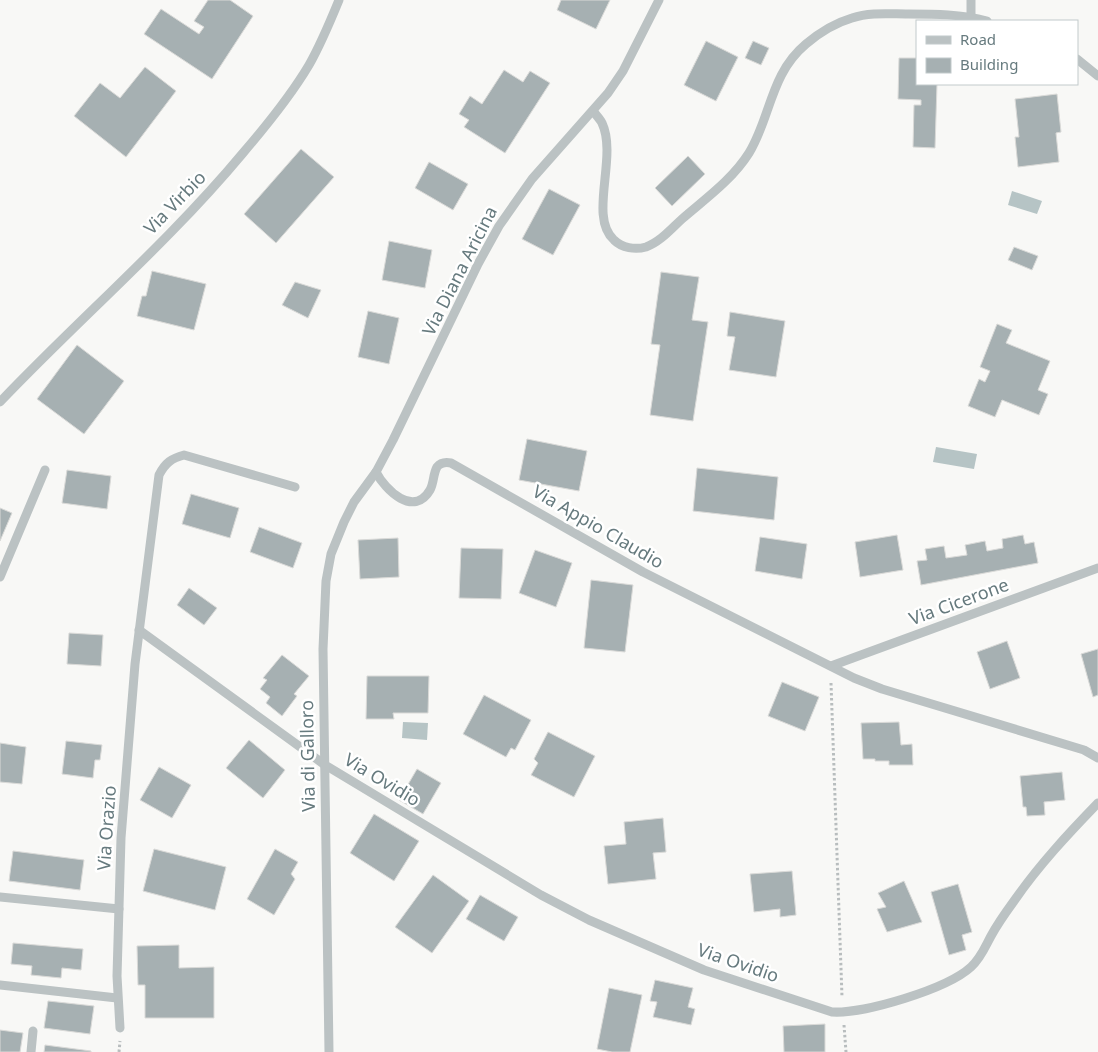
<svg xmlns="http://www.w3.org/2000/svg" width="1098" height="1052" font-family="'Noto Sans',sans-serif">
<rect width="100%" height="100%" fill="#f8f8f6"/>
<g fill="#b6c4c5">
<polygon points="1012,191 1042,201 1037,214 1008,205"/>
<polygon points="936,447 977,454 974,469 933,462"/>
<polygon points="403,722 428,723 427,740 402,738"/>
</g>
<g fill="#a6b0b2" stroke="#dadad8">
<polygon points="208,0 230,0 253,16 212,79 144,34 161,9 199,34 204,27 194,21"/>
<polygon points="561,0 610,0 596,29 557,10"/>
<polygon points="706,41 738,57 716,101 684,85"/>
<polygon points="753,41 769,48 761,65 745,58"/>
<polygon points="899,58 917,58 917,84 937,84 935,148 913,147 914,105 921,105 921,100 898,99"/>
<polygon points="145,67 176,91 126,157 74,116 100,83 120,98"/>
<polygon points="504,70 523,82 530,71 550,83 505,153 464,127 469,120 459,114 470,96 482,104"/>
<polygon points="1057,94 1061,132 1056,133 1059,162 1018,167 1015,137 1019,137 1015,99"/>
<polygon points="301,149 334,177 276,243 244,214"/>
<polygon points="688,156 705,174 672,206 655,188"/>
<polygon points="429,162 468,184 453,210 415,188"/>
<polygon points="549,189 580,205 553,255 522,239"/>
<polygon points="389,241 432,250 425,288 382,280"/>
<polygon points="1014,247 1038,256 1032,270 1008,260"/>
<polygon points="152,271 206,284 194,330 137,316 142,296 146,296"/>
<polygon points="661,272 699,277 692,320 708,322 693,421 650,415 660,345 651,344"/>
<polygon points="295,282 321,290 308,318 282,305"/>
<polygon points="368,311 399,318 389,364 358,357"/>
<polygon points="730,312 785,321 776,377 729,370 735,337 727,336"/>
<polygon points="997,324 1012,330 1006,343 1050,361 1038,390 1048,394 1039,415 1002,400 995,417 968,406 979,379 985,382 990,371 980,367"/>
<polygon points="77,345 124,381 84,434 37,399"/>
<polygon points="527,439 587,451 579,491 519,480"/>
<polygon points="697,468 778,477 774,520 693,511"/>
<polygon points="67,470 111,476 107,509 62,503"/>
<polygon points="191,494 239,508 230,538 182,524"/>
<polygon points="0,508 12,513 0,541"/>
<polygon points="259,527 302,543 293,568 250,552"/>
<polygon points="897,535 903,570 860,577 855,542"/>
<polygon points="1023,535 1025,544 1034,542 1038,563 921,585 917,561 927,560 925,549 944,546 946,558 967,555 965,545 985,541 987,551 1003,548 1002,539"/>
<polygon points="760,537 807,544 802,579 755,571"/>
<polygon points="398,538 399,577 360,579 358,540"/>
<polygon points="461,548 503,549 501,599 459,598"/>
<polygon points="535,550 572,563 556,607 519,593"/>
<polygon points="591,580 633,585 625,652 584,648"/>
<polygon points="189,588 217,608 204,625 177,605"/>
<polygon points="69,633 103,635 101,666 67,664"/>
<polygon points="1007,641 1020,678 990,689 977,652"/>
<polygon points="1098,649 1098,695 1093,697 1081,654"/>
<polygon points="282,655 309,676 294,694 297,696 282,716 266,703 270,697 260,689 267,680 263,678"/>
<polygon points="367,676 429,676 428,713 393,713 394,719 366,719"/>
<polygon points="782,682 819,697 805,731 768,716"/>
<polygon points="484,695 531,720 515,750 511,748 506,757 463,734"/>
<polygon points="899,722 901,745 912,744 913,765 889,765 889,761 875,761 875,759 863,759 861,723"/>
<polygon points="548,732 595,756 574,797 531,775 538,763 534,759"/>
<polygon points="249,740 285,770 263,798 226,768"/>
<polygon points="66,741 102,745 100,760 95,760 93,778 62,774"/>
<polygon points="0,743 26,747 22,784 0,782"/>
<polygon points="159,767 191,785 172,818 140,800"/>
<polygon points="417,769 441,783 423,814 399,800"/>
<polygon points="1062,772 1065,800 1044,802 1045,815 1027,816 1026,807 1023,807 1020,776"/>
<polygon points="374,814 419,841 394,881 350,853"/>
<polygon points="663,818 666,852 653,853 656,879 608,884 604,846 626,844 624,822"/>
<polygon points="154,849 226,867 215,910 143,891"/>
<polygon points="275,849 298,862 291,874 295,879 274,915 247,899"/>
<polygon points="13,851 84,860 80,890 9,881"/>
<polygon points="792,871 796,915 780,917 780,909 754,912 750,874"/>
<polygon points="433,875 469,901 432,953 395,927"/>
<polygon points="904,881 922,922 887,932 877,909 886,907 878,893"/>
<polygon points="958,884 972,932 962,935 966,950 949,955 931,892"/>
<polygon points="480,895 518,917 504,941 466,919"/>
<polygon points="13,943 83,949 81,970 62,968 61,978 31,975 32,966 11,964"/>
<polygon points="179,945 179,968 214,967 214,1018 145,1018 145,985 138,985 137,946"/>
<polygon points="655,980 693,988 688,1007 695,1009 691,1025 653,1017 657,1002 650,1001"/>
<polygon points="609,988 642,995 630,1052 612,1052 597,1049"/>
<polygon points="48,1001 94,1006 90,1034 44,1028"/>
<polygon points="825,1024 825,1052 784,1052 783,1026"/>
<polygon points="0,1030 23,1033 20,1052 0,1052"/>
<polygon points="45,1045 91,1051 91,1052 44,1052"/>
</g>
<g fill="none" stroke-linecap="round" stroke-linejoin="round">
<g stroke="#b8bdbe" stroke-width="3" stroke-dasharray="2.5 2.5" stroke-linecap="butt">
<polyline points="831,683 842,997"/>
<polyline points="844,1025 846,1052"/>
<polyline points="119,1052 120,1041"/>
</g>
<g stroke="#bbc2c3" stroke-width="9">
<polyline points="971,17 971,0"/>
<polyline points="1077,59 1098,76"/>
<path d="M 593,111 C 596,115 600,119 602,123 C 618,157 588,217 614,240 C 622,248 635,250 646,247 C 660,242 671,229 682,219 C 705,199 732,180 749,153 C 771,117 770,74 806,44 C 819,33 835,23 852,18 C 870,12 889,14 908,14 C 935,14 961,14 987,21"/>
<path d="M 0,402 C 80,318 169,242 243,153 C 267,125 290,97 309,65 C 321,44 330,22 339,0"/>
<path d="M 376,472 C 385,490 414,518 430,490 C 434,483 433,474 437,467 C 441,462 446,462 451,463 L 643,572 L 854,678 L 882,689 L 1084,750 L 1098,758"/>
<polyline points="0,577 45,470"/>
<path d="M 139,630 L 325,765 L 541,895 L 589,920 L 704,970 L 832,1012 C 864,1014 947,989 971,967 C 981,958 985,947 991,936 C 998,923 1006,912 1014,901 C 1039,865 1068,834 1098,803"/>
<polyline points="831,666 1098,568"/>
<polyline points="0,897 119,909"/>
<polyline points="0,985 117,998"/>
<path d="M 120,1028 L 117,976 L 121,838 L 135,664 L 159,475 C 165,463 172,458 184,455 L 295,487"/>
<polyline points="31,1052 33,1031"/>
<polyline points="329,1052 323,649 326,581 331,554 344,522 354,502 376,472 393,440 478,264 499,226 532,179 608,93 623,71 659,0"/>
</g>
</g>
<g text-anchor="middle" stroke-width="5" stroke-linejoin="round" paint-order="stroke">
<g font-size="18" fill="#667a7e" stroke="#fff">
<text transform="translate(175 203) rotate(-46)" y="6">Via Virbio</text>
<text transform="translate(460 271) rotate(-63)" y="6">Via Diana Aricina</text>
<text transform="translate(598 527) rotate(30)" y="6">Via Appio Claudio</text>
<text transform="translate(959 602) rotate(-20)" y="6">Via Cicerone</text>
<text transform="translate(308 756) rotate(-91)" y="6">Via di Galloro</text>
<text transform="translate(382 780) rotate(31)" y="6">Via Ovidio</text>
<text transform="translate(107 828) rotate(-86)" y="6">Via Orazio</text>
<text transform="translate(738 963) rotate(19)" y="6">Via Ovidio</text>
</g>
</g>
<rect x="916" y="20" width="162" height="65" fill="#ffffff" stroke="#c2cacb"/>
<rect x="926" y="36" width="25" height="8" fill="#bbc2c3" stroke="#c2cacb"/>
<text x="960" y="45" font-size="15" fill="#667a7e">Road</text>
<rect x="926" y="58" width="25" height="15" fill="#a6b0b2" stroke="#c2cacb"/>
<text x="960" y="70" font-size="15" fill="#667a7e">Building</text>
</svg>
